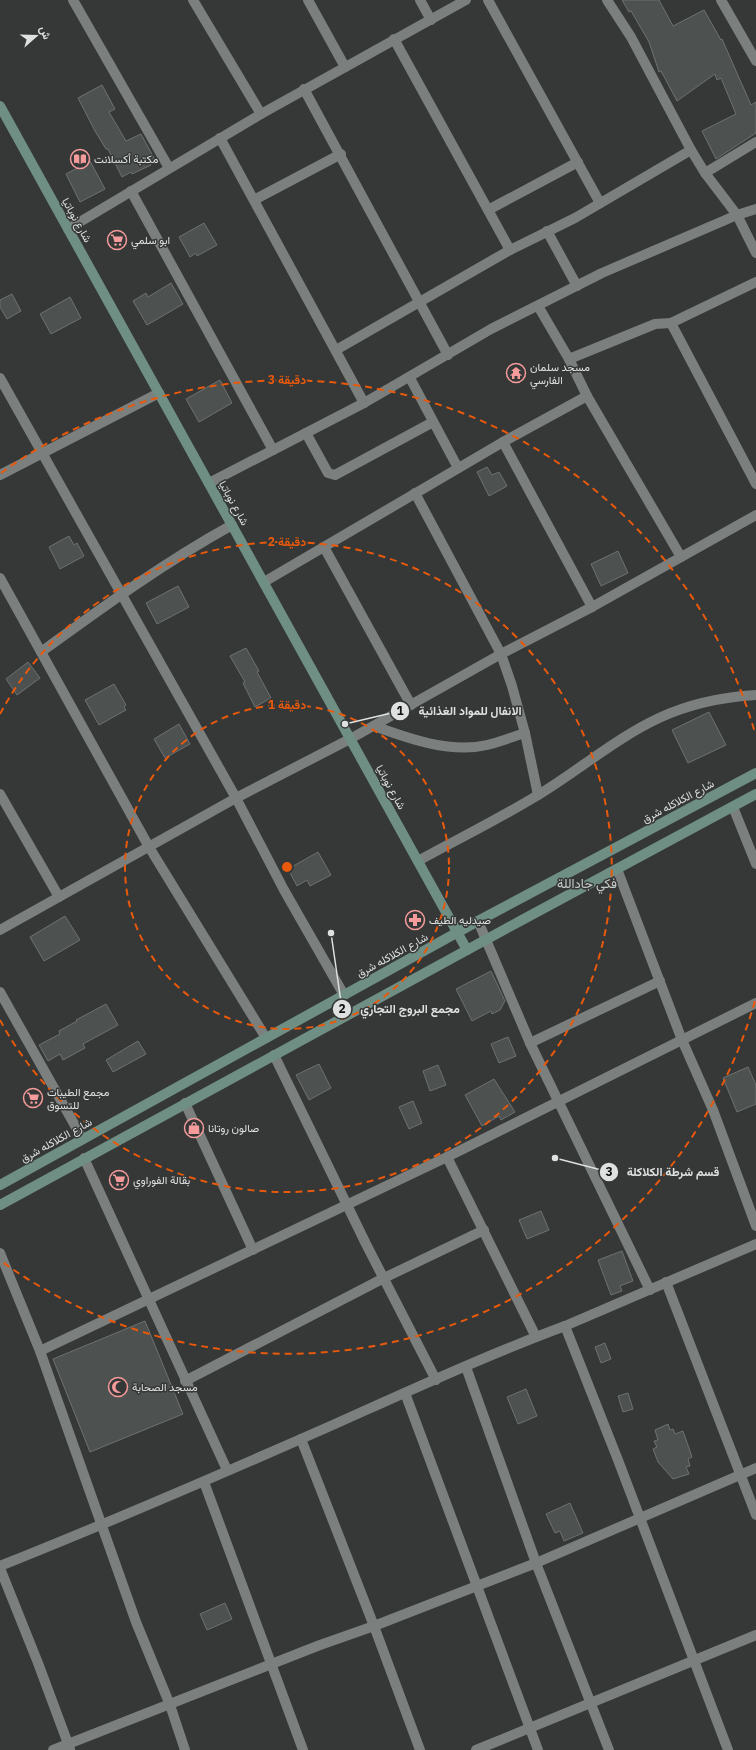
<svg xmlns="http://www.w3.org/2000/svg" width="756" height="1750" font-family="'IBM Plex Sans',Vazirmatn,sans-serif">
<rect width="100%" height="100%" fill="#353837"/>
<g fill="#4d514f" stroke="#6d716f">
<polygon points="622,0 659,0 673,26 704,10 721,40 722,39 751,105 756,102 756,133 716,159 702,131 736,114 721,78 717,80 715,74 677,101 661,71 659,72 649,42 631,11 629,12"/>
<polygon points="102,85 115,109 109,112 126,141 141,134 155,160 150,163 151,165 132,174 131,172 122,177 108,149 106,149 95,131 78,98"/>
<polygon points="90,161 105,189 80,202 66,174"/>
<polygon points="204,223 217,245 197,256 196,253 190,257 179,237"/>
<polygon points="171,283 183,304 147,325 133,301 146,293 148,297"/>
<polygon points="12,294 21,311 7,319 0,307 0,300"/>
<polygon points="70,297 81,318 51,334 40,314"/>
<polygon points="220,380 232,403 199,422 186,399"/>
<polygon points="487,467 492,475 499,472 507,486 489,496 477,472"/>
<polygon points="69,536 74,545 77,543 84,556 60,569 49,547"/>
<polygon points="618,551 628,573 601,586 591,564"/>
<polygon points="178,586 189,607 157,624 146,603"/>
<polygon points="246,648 259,671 257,672 271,698 255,707 243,683 245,682 230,656"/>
<polygon points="28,662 40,678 17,695 6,679"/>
<polygon points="114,684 126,705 124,707 126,710 99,725 85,700"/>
<polygon points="709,712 726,745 688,763 672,730"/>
<polygon points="179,724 190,744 165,758 154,739"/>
<polygon points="318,852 331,875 310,886 307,880 297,886 288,869"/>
<polygon points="65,916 80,940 44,961 30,937"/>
<polygon points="491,971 505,1001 500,1010 492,1014 491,1011 472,1021 456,989"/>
<polygon points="106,1004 118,1025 83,1044 85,1048 63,1060 60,1054 48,1061 39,1045 60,1034 59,1031 77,1021 76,1020"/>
<polygon points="508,1037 516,1056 499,1063 491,1044"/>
<polygon points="138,1041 146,1054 113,1072 106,1060"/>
<polygon points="319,1064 331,1088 309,1100 296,1075"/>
<polygon points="438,1065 446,1085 430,1091 423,1071"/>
<polygon points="748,1067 756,1085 756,1104 737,1112 723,1078"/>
<polygon points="494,1079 515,1112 501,1120 499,1116 482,1126 465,1095"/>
<polygon points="413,1101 422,1123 409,1129 399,1107"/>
<polygon points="541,1211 549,1230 527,1239 519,1220"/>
<polygon points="622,1251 633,1281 620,1286 622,1291 611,1295 598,1260"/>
<polygon points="145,1321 183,1414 90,1452 53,1359"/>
<polygon points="605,1343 611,1359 601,1363 595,1347"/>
<polygon points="526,1389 537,1416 518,1424 507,1397"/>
<polygon points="628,1393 633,1409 623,1412 618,1396"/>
<polygon points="668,1424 670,1430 673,1429 675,1434 683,1431 692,1457 688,1459 690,1466 686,1467 689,1474 673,1479 658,1462 653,1449 657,1447 654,1441 658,1440 655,1430"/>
<polygon points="570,1503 583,1533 564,1541 560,1531 555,1533 546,1514"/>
<polygon points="225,1603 232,1619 207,1630 200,1614"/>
</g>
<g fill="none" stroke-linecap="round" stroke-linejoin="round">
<g stroke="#7b7f7d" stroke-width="10">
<polyline points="73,0 169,168"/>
<polyline points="193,0 261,114"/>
<polyline points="308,0 345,67"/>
<polyline points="420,0 431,20"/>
<polyline points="488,0 600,203"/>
<polyline points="607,0 631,37 691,150 705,173 737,215 756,253"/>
<polyline points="721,0 756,61"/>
<polyline points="394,39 510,250"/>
<polyline points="304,89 448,355"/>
<polyline points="220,138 364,403"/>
<polyline points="705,173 756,142"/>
<polyline points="131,191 273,450"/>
<polyline points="254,200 341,154"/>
<polyline points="488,210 578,162"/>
<polyline points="68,229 261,114 466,0"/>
<polyline points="547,231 577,286"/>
<polyline points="538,306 569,359 587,396 681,557"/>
<polyline points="671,323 756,484"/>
<polyline points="336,350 510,250 575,218 691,150"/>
<polyline points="569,359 655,324 671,323 756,282"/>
<polyline points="0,378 236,798 284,890 344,995"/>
<polyline points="410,378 458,468"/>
<polyline points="306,433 328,473 335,475 433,422"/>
<polyline points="503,442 592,607"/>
<polyline points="0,475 159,393"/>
<polyline points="209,483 364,403 491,329 602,273 737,215 756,209"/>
<polyline points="415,493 501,654 512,686 525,733 538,795"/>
<polyline points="324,547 411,705"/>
<polyline points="0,578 149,847 266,1038"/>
<polyline points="264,582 503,442 587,396"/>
<path d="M 41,652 C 103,607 165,562 232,525"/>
<path d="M 374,726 C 407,738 451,754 487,745 C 500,742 512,737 525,733"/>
<polyline points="0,794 59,897"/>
<polyline points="733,807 756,864"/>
<path d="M 418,861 C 458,839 499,819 538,795 C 578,771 616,738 659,718 C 689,704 723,697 756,695"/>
<polyline points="617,869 682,1040 713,1110 756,1226"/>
<polyline points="478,921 530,1043 650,1290"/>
<polyline points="0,930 236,798 350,739 501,654 592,607 756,515"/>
<polyline points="0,992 82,1138"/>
<polyline points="530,1043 660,981"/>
<polyline points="274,1055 366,1244 436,1380"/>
<polyline points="185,1103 253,1250"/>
<polyline points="447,1157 536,1337"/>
<polyline points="84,1158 227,1470"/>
<polyline points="0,1253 40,1351 136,1622 170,1705 185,1750"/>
<polyline points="666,1282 756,1515"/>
<polyline points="565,1326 618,1460 728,1750"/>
<polyline points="40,1351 447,1157 756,1003"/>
<polyline points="466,1367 536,1563 609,1750"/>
<polyline points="185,1381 384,1278 484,1230"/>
<polyline points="405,1393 538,1750"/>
<polyline points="301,1439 374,1626 420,1750"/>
<polyline points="204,1482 303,1750"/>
<path d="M 0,1566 C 113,1521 224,1473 335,1424 C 411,1390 487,1355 565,1326 L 756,1244"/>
<polyline points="0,1568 38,1663 70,1749"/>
<polyline points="53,1750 320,1645 374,1626 536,1563 756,1468"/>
<polyline points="476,1750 756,1635"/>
</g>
<g stroke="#6f8f84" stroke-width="10">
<polyline points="0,106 467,950"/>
<polyline points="0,1185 478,921 756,773"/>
<polyline points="0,1205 522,920 756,794"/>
</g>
</g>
<g fill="none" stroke="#e8590c" stroke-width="2" stroke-dasharray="7 5">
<circle cx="287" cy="867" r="162"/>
<path d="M0 714A325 325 0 1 1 0 1020"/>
<path d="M755 1001A487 487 0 0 1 1 1261M1 473A487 487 0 0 1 755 733"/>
</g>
<defs>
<g id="library-ring" transform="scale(1)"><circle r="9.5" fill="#353837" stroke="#f59b9b" stroke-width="1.5"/><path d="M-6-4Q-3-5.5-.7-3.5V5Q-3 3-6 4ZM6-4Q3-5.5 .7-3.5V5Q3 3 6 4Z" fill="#f59b9b"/></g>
<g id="supermarket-ring" transform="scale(1)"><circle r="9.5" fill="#353837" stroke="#f59b9b" stroke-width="1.5"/><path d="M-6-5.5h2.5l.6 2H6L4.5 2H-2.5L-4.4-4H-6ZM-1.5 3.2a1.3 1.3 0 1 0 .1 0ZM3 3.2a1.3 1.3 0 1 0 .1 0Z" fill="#f59b9b"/></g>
<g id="temple-ring" transform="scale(1)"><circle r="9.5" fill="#353837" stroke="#f59b9b" stroke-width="1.5"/><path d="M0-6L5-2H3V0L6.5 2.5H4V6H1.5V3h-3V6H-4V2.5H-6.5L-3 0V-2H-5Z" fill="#f59b9b"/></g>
<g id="pharmacy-ring" transform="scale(1)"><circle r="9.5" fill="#353837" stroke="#f59b9b" stroke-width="1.5"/><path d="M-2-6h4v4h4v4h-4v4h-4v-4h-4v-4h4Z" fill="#f59b9b"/></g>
<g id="shop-ring" transform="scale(1)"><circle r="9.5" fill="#353837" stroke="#f59b9b" stroke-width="1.5"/><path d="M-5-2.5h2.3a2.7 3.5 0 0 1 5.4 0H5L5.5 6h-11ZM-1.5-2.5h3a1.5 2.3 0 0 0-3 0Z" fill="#f59b9b"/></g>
<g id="mosque-ring" transform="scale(1)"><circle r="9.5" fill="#353837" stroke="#f59b9b" stroke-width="1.5"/><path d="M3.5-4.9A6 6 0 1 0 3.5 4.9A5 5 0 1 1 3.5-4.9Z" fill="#f59b9b"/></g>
</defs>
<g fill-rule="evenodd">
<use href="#library-ring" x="80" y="159"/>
<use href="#supermarket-ring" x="117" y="240"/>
<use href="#temple-ring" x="516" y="373"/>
<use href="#pharmacy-ring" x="415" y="920"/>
<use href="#supermarket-ring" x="33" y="1098"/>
<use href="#shop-ring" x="194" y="1128"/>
<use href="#supermarket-ring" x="119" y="1180"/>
<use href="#mosque-ring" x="118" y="1387"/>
</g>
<g text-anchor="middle" stroke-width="3" stroke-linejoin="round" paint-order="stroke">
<g font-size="11" fill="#dee1e0" stroke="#353837" text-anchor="start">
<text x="94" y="163">مكتبة أكسلانت</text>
<text x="131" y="244">ابو سلمي</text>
<text x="530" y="371">مسجد سلمان<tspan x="530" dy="13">الفارسي</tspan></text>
<text x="429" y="924">صيدليه الطيف</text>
<text x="47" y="1096">مجمع الطيبات<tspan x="47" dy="13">للتسوق</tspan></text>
<text x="208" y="1132">صالون روتانا</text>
<text x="133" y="1184">بقالة الفوراوي</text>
<text x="132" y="1391">مسجد الصحابة</text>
</g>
<g font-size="11" fill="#dee1e0" stroke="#353837">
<text transform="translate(77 220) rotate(61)" y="4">شارع نوباتيا</text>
<text transform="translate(234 503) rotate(61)" y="4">شارع نوباتيا</text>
<text transform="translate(391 787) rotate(61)" y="4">شارع نوباتيا</text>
<text transform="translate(678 801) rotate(-28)" y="4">شارع الكلاكله شرق</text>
<text transform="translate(392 955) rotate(-29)" y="4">شارع الكلاكله شرق</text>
<text transform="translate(56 1140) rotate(-29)" y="4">شارع الكلاكله شرق</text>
</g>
<g font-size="13" fill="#c7ccca" stroke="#353837">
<text x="587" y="888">فكي جاداللة</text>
</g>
</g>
<circle cx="287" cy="867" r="6" fill="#e8590c" stroke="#353837" stroke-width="2"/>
<g font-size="12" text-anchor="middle" font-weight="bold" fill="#e8590c" stroke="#353837" stroke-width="3" stroke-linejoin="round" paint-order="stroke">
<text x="287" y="384">3 دقيقة</text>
<text x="287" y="546">2 دقيقة</text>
<text x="287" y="709">1 دقيقة</text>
</g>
<path fill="none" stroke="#dee1e0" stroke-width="1.5" d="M345 724L400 711M331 933L342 1009M555 1158L609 1172"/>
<g fill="#dee1e0" stroke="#353837" stroke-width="1.5">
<circle cx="345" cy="724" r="4"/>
<circle cx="331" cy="933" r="4"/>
<circle cx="555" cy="1158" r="4"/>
<circle cx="400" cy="711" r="10"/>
<circle cx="342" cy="1009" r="10"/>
<circle cx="609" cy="1172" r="10"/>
</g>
<g font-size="12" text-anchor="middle" font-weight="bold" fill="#111">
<text x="400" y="715">1</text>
<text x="342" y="1013">2</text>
<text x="609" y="1176">3</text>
</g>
<g font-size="12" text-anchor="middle" font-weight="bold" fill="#dee1e0" stroke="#353837" stroke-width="3" stroke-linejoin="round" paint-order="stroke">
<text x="470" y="715">الانفال للمواد الغذائية</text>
<text x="410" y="1013">مجمع البروج التجاري</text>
<text x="673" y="1176">قسم شرطة الكلاكلة</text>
</g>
<g transform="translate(36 36) rotate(70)" stroke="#353837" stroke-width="3" paint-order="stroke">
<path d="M0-3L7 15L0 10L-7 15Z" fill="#dee1e0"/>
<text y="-6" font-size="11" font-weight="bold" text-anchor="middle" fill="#dee1e0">ش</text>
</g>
</svg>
